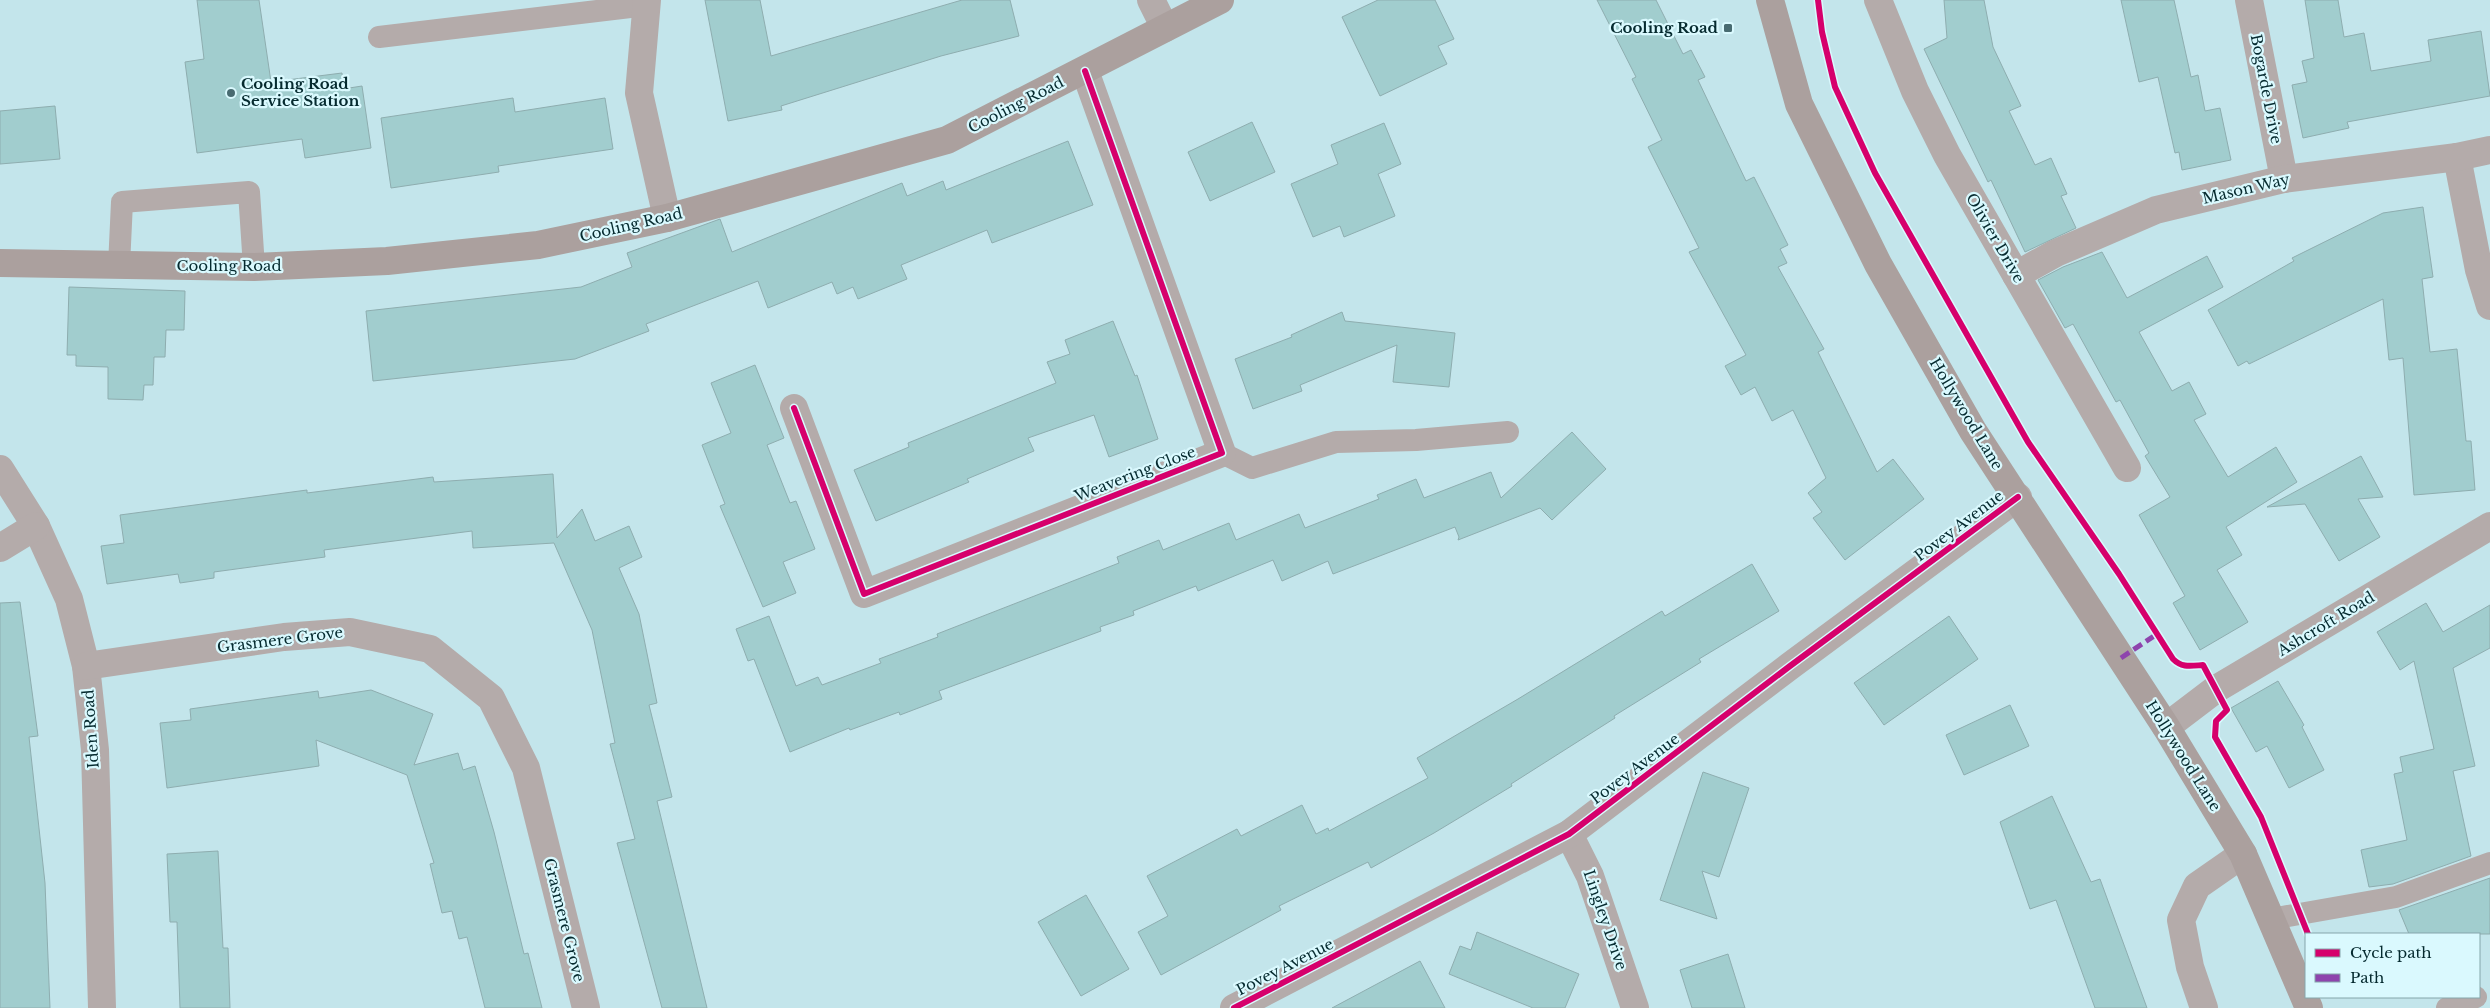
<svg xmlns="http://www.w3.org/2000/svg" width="2490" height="1008" font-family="'Libre Baskerville',serif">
<rect width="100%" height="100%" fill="#c3e5eb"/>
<g fill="#a1cdce" stroke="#8eadaf">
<polygon points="197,0 259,0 271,82 342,73 343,89 362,86 371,148 305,158 302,139 197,153 185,62 204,59"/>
<polygon points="705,0 760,0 771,56 962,0 1010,0 1019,36 941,56 781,106 782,110 728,121"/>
<polygon points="1378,0 1435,0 1454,39 1438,46 1447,64 1380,96 1342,17"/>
<polygon points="1597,0 1656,0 1683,54 1691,50 1705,77 1698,80 1746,181 1754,177 1788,245 1780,249 1787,263 1778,267 1824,349 1818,352 1877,472 1893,459 1924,499 1845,560 1813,518 1822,512 1808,493 1826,478 1793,410 1772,421 1755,387 1741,395 1725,366 1746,355 1689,252 1699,248 1648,147 1662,140 1632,79 1636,77"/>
<polygon points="1944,0 1984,0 1993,47 2021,106 2009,111 2035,165 2051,158 2067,194 2061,196 2076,228 2025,252 1991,180 1988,182 1924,49 1947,38"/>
<polygon points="2121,0 2174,0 2191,77 2198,75 2205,111 2220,108 2231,160 2182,170 2179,152 2175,153 2158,77 2139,82"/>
<polygon points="2305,0 2338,0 2344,37 2364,33 2371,71 2431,61 2428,40 2481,31 2490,96 2347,122 2349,128 2303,138 2292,85 2307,82 2302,61 2314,58"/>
<polygon points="513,98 515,112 605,98 613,149 498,166 499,172 391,188 381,118"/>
<polygon points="55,106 60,159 0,164 0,111"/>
<polygon points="1252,122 1275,172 1210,201 1188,152"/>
<polygon points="1384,123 1401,164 1378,174 1395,216 1344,237 1340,226 1313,237 1291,184 1338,164 1331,145"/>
<polygon points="1068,141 1093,205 992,243 987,230 901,265 907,279 858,299 853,287 837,294 832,282 768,308 758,281 646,324 649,331 575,359 373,381 366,311 581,287 632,267 627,253 720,219 732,252 902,183 907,196 943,181 946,190"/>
<polygon points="2423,207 2433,277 2422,279 2430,352 2457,349 2466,441 2471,441 2475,490 2414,495 2403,358 2389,360 2383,299 2249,364 2247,361 2238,366 2208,310 2294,261 2292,258 2383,213"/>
<polygon points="2102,252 2127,298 2207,256 2223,287 2139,332 2172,391 2189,382 2206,414 2194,420 2228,477 2276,447 2297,482 2226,527 2242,555 2217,570 2248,622 2200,650 2173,603 2185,596 2139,515 2170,497 2145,456 2149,453 2120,400 2116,402 2073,324 2065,328 2038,280 2063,267"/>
<polygon points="69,287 185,291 184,330 166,330 165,357 154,357 153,385 144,385 143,400 108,399 108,367 76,366 76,355 67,355"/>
<polygon points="1342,312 1345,321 1455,333 1449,387 1393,382 1397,345 1300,385 1302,391 1253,409 1235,359 1292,337 1291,335"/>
<polygon points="1113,321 1135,376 1137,375 1158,439 1109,457 1094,415 1028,438 1034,451 967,479 969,482 876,521 854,470 909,447 908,443 1056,383 1047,362 1070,354 1065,340"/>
<polygon points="755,365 784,438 767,445 790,503 796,501 815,549 783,562 796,593 763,607 720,506 725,504 702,445 731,433 711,383"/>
<polygon points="1572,432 1606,469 1552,520 1540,508 1458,540 1459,537 1455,527 1333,574 1328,561 1282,581 1273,560 1198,591 1196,586 1133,611 1134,615 1100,627 1101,631 939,691 942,699 900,715 899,712 850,730 849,728 790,752 754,659 748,661 736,629 769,616 796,686 818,677 822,685 881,663 879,659 938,637 937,634 1119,563 1117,557 1159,540 1163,550 1229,523 1236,540 1299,514 1305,528 1379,499 1377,495 1416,479 1424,498 1491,472 1501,498"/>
<polygon points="2361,456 2383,497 2358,499 2380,537 2339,561 2305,504 2267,507"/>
<polygon points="553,474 557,538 582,509 595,541 629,526 642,557 619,568 639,614 657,703 649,705 672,797 657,801 707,1008 662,1008 617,843 635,839 610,744 615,743 592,630 554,543 473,548 472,531 324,550 325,557 214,572 214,578 180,583 178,574 107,584 101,546 124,543 120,515 307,490 307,493 433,477 434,482"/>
<polygon points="1752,564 1779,611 1699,659 1701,662 1614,716 1615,718 1511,784 1512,786 1434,833 1371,868 1368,862 1279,906 1281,910 1161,975 1138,932 1168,916 1147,876 1237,829 1241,836 1302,805 1316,834 1328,828 1329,831 1428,778 1417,758 1518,699 1662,611 1665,616"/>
<polygon points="20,602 38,736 29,737 45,883 50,1008 0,1008 0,603"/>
<polygon points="2426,603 2443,632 2490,605 2490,648 2453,668 2475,766 2453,771 2471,856 2393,884 2369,887 2361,850 2407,840 2394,774 2403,772 2400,757 2434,749 2414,661 2400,670 2377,632"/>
<polygon points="1949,616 1978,659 1884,725 1854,683"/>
<polygon points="2278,681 2304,725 2302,727 2324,770 2289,788 2267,746 2256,752 2231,708"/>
<polygon points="371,690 433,714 414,765 458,753 463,770 475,766 494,832 524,954 528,953 542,1008 485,1008 467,937 459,939 452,911 442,913 430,864 434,863 407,775 316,740 319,766 167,788 160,723 191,720 190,709 318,691 319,698"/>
<polygon points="2010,705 2029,746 1964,775 1946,735"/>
<polygon points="1703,772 1749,788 1719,877 1702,871 1717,919 1660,900"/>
<polygon points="2052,796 2091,882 2100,879 2147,1008 2095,1008 2056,900 2030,909 2000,822"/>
<polygon points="218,851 223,948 228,948 230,1008 180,1008 177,922 170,922 167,854"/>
<polygon points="2490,878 2490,934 2409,934 2399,910"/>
<polygon points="1086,895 1129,969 1081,996 1038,922"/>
<polygon points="1477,932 1579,974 1565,1008 1533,1008 1449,974 1460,946 1471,950"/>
<polygon points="1728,954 1745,1008 1692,1008 1680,970"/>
<polygon points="1420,961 1445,1008 1332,1008"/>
</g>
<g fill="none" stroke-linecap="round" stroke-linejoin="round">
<g stroke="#b4abaa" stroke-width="22">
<polyline points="379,37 647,5"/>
<polyline points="119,266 122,202 249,192 254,267"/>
<polyline points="1222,453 1252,468 1336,442 1416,440 1508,432"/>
<polyline points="2271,919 2396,897 2490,863"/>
<polyline points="2447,1008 2476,997"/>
</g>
<g stroke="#b4abaa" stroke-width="28">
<polyline points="647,0 639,93 667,218"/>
<polyline points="1151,0 1165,28"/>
<polyline points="1878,0 1915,91 1947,155 2127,468"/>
<polyline points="2249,0 2284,179"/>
<polyline points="2457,157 2479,270 2490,306"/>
<polyline points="2016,275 2056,253 2156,210 2284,179 2457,157 2490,150"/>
<polyline points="794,408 864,594 1222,453 1085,71"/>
<polyline points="0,469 36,526 69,599 86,666 95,750 102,1008"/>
<polyline points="0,548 36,526"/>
<polyline points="86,666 284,637 350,632 430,649 491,698 526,768 586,1008"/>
<polyline points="2166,727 2216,689 2490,526"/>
<polyline points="1569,834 1590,876 1635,1008"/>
<polyline points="1234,1008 1569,834 1790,666 2018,497"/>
<polyline points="2204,1008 2190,967 2181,920 2197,886 2243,854"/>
</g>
<g stroke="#aba09e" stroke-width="28">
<polyline points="1770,0 1799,104 1878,264 1973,431 2166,727 2243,854 2309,1008"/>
<polyline points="0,263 254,267 387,261 538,245 667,218 947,140 1220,0"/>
</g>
<polyline stroke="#8e44ad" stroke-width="5" stroke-dasharray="10 5" stroke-linecap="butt" points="2121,658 2157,634"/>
<g stroke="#daf9fe" stroke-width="9">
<g id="cycleway">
<path d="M 1818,0 L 1822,32 L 1835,87 L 1875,173 L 2028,442 L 2119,574 L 2173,659 C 2182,668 2190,666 2203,665 L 2227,710 L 2216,721 L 2215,737 L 2261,817 L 2308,934"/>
<polyline points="794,408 864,594 1222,453 1085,71"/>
<polyline points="1234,1008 1569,834 1790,666 2018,497"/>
</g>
</g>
<use href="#cycleway" stroke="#d6006c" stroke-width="6"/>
</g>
<g fill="#486b71" stroke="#daf9fe" stroke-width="2">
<rect x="1723" y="23" width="10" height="10" rx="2.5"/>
<circle cx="231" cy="93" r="5"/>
</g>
<g text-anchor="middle" stroke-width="4.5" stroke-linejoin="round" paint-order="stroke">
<g font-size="15" font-weight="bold" fill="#052a2f" stroke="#daf9fe" text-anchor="end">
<text x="1718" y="33">Cooling Road</text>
<text x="241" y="89" text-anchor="start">Cooling Road<tspan x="241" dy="17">Service Station</tspan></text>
</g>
<g font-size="15" fill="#052a2f" stroke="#daf9fe">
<text transform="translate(2266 89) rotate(79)" y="5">Bogarde Drive</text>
<text transform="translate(1016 105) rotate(-27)" y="5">Cooling Road</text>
<text transform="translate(2246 189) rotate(-13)" y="5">Mason Way</text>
<text transform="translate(631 225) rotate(-13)" y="5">Cooling Road</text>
<text transform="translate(1995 238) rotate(60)" y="5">Olivier Drive</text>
<text x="229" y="271">Cooling Road</text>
<text transform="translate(1966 414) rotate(59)" y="5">Hollywood Lane</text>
<text transform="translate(1135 474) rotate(-21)" y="5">Weavering Close</text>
<text transform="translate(1959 526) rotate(-37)" y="5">Povey Avenue</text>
<text transform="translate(2326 624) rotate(-31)" y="5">Ashcroft Road</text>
<text transform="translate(280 640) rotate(-7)" y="5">Grasmere Grove</text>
<text transform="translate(91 729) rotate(-94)" y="5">Iden Road</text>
<text transform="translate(2183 756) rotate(58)" y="5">Hollywood Lane</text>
<text transform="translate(1635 769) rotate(-37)" y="5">Povey Avenue</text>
<text transform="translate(564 920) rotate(76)" y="5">Grasmere Grove</text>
<text transform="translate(1605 920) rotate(71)" y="5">Lingley Drive</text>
<text transform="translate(1285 967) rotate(-27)" y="5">Povey Avenue</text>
</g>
</g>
<rect x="2305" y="933" width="175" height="65" fill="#daf9fe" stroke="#85a6ab"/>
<rect x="2315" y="949" width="25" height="8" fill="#d6006c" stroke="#85a6ab"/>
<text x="2350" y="958" font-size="15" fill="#052a2f">Cycle path</text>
<rect x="2315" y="974" width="25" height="8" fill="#8e44ad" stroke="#85a6ab"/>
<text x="2350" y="983" font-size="15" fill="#052a2f">Path</text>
</svg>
